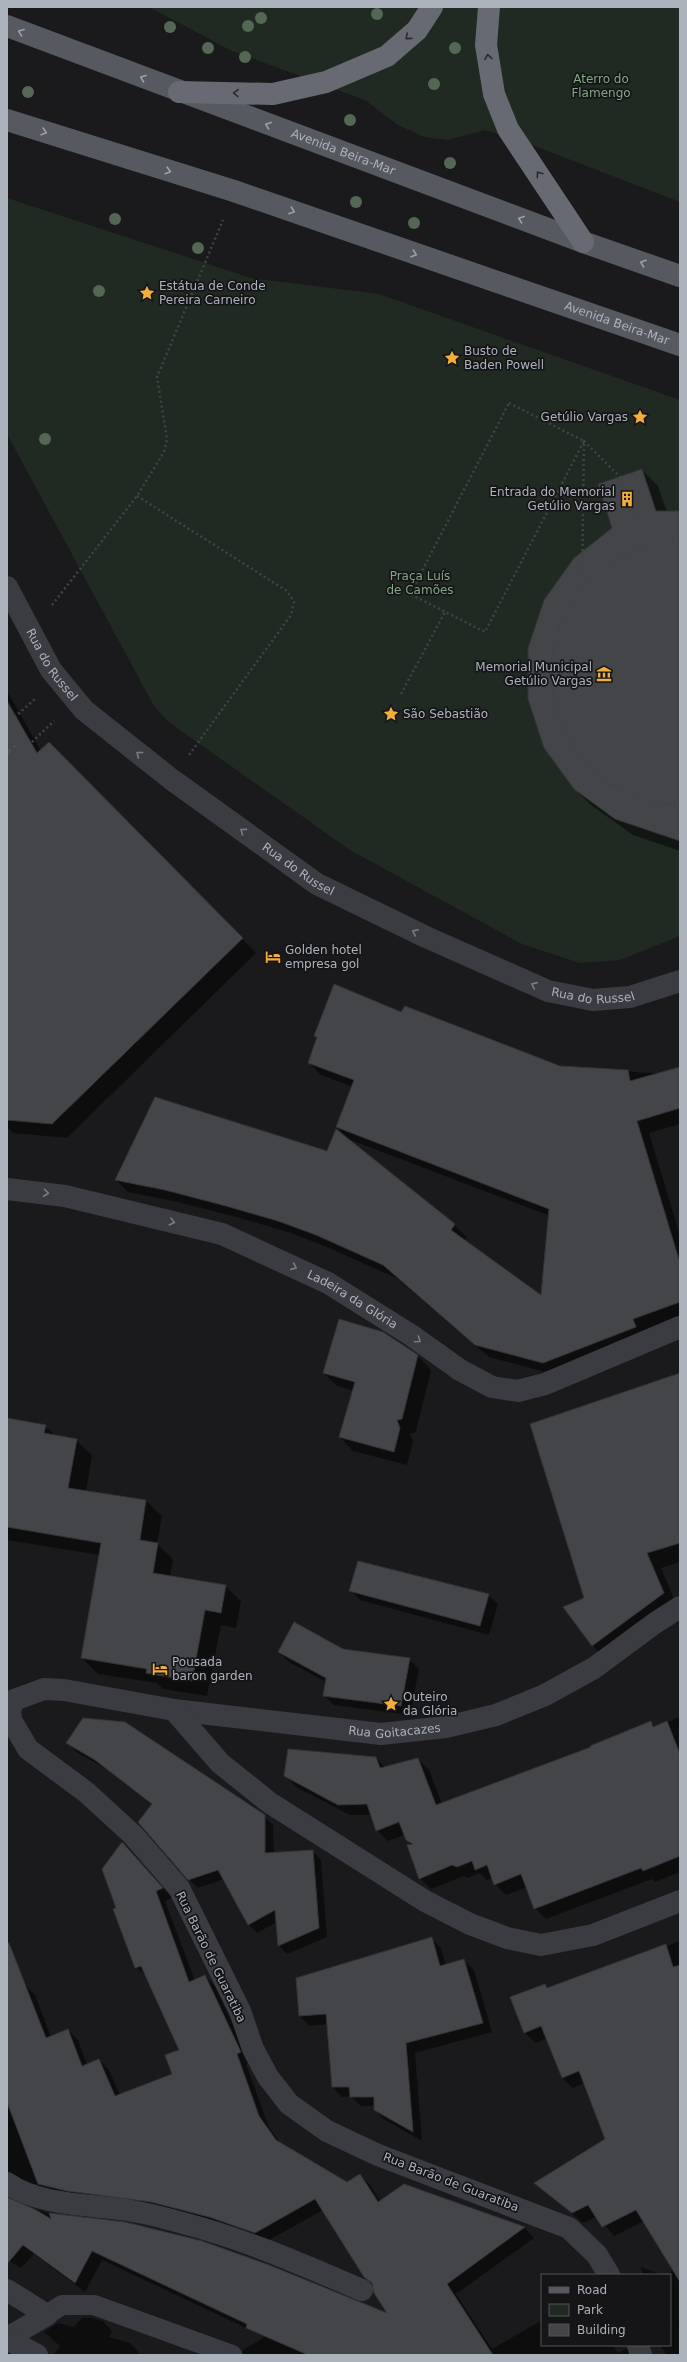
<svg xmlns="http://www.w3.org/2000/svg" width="687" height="2362" font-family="'DejaVu Sans',sans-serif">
<rect width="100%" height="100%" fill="#1a1a1c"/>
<g fill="#212a22">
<polygon points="149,7 680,7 680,202 532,145 485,130 448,140 424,137 398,125 365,100 232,51"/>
<polygon points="7,198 251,278 379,294 680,400 680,936 620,960 580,963 522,944 350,850 170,723 154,706 7,434"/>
</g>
<g fill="#0007">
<polygon points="642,470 658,486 667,512 680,512 680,851 633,835 591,805 575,789 614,529"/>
<polygon points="7,691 41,751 49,743 256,953 67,1138 13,1133 7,1127"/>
<polygon points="402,1013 560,1067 680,1075 680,1124 649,1133 680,1235 680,1319 556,1375 489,1357 396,1278 329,1248 291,1233 240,1218 178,1202 128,1192 116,1180 454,1225 467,1237 464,1241 542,1297 550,1216 348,1139 337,1127 353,1087 321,1075 309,1063 318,1039 315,1036"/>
<polygon points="418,1356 431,1370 416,1432 410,1434 413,1442 407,1465 353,1451 340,1437 354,1391 337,1386 324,1373"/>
<polygon points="680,1374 680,1562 661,1568 678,1608 607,1660 592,1645"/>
<polygon points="7,1419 45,1426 56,1436 76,1440 92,1455 86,1492 146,1501 162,1516 157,1544 173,1559 170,1577 225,1586 241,1601 236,1628 221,1625 207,1696 163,1689 157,1683 98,1674 82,1658 100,1555 7,1540"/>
<polygon points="350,1590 488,1595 498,1604 489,1635 360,1600"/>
<polygon points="279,1652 409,1659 419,1669 410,1715 334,1705 324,1695 326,1682 289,1662"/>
<polygon points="680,1717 680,1872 655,1882 652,1879 546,1919 535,1908 527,1887 506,1895 495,1884 493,1878 487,1880 480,1873 468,1878 464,1876 431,1889 420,1878 412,1845 405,1835 388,1841 377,1830 372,1815 350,1815 296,1787 285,1775 376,1758 386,1768 418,1759 429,1770 442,1804 592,1748 651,1723 655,1727"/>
<polygon points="68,1743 264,1816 273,1825 274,1853 313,1851 321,1860 327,1937 287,1954 279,1946 277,1922 257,1933 248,1924 224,1879 198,1888 189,1879 152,1805 105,1768 76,1752"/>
<polygon points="123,1844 172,1898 165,1901 195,1981 205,1976 215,1986 250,2062 246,2064 269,2127 281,2144 347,2183 360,2175 370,2185 381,2202 404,2185 525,2228 534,2238 456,2294 492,2349 542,2320 542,2345 613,2345 618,2353 626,2348 633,2355 243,2355 243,2350 265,2337 102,2260 85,2292 34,2254 21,2268 7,2260 7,2209 13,2202 47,2213 132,2224 389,2315 376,2286 365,2277 323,2210 266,2242 42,2191 36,2184 7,2186 7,2110 21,2105 7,2066 7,1991 25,1985 35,1995 51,2037 68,2030 78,2040 87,2065 99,2060 109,2070 120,2095 174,2074 180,2050 147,1977 136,1967 118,1909"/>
<polygon points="431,1938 441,1948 446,1966 464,1961 474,1970 492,2032 415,2053 422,2141 385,2120 375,2110 375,2106 361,2106 351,2096 342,2097 333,2087 328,2024 309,2026 300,2016 297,1979"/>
<polygon points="680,1941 680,2355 666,2355 660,2345 670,2345 670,2323 673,2322 670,2317 670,2275 667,2275 673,2271 644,2221 614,2236 597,2216 583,2223 536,2183 606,2139 585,2083 573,2088 562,2078 547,2038 536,2043 525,2033 511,1997 545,1985 549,1989"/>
<polygon points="640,2267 663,2275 644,2275"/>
<polygon points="82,2318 92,2318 103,2321 112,2331 109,2337 130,2343 139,2352 137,2355 53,2355 60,2346 44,2332 58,2323 74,2327"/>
</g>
<g fill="#444549" stroke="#343438">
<polygon points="642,469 656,511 680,511 680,841 615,819 574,789 544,748 528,699 528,648 544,600 574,558 612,528 598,484"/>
<polygon points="7,701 37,753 49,742 243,938 52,1124 7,1120"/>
<polygon points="334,984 401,1012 405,1006 560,1066 628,1070 630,1081 680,1067 680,1108 637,1121 680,1263 680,1302 633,1319 636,1327 543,1363 475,1345 383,1265 316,1235 278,1221 226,1206 165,1190 115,1180 155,1097 327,1151 336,1129 455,1224 451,1230 541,1295 549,1209 336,1127 354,1080 308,1063 317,1037 314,1036"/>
<polygon points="339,1319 383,1332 418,1355 402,1419 397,1420 400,1428 394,1452 339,1437 355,1382 323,1373"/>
<polygon points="680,1373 680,1543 647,1553 664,1593 592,1646 563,1607 584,1598 530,1424"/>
<polygon points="7,1418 46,1425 44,1433 77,1439 68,1488 146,1500 140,1540 158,1543 153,1573 226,1585 221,1613 205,1610 192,1681 146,1673 147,1669 81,1658 101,1543 7,1527"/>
<polygon points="358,1561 489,1594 480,1626 349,1591"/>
<polygon points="294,1622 343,1649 410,1658 401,1706 323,1696 326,1678 278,1652"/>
<polygon points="83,1718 125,1722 265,1815 265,1853 313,1850 319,1928 278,1946 275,1910 248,1925 218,1870 188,1880 138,1822 152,1804 95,1760 66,1743"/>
<polygon points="651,1721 653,1727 667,1721 680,1754 680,1856 643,1871 641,1868 534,1909 521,1874 494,1885 487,1865 475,1870 472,1861 457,1867 452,1865 419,1879 407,1845 413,1844 406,1840 399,1822 376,1831 367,1804 338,1805 284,1776 288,1749 376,1757 380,1768 418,1758 436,1805 591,1747 590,1746"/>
<polygon points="122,1842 163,1888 156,1891 189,1982 205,1975 241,2052 237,2054 259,2116 276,2140 347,2182 360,2174 378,2202 404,2184 525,2227 447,2284 493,2355 308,2355 246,2328 247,2324 92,2251 75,2283 23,2245 7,2264 7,2197 36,2210 51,2219 49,2213 125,2222 202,2241 269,2265 387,2313 374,2293 372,2283 364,2277 315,2199 255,2233 209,2217 151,2202 67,2191 38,2184 7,2102 7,1943 9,1943 46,2038 68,2029 82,2066 99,2059 115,2096 172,2074 165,2055 179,2050 141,1966 135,1968 113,1909 116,1908 102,1869"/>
<polygon points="432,1937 440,1966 464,1959 483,2023 406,2043 413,2132 374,2110 374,2097 350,2097 349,2087 332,2087 326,2014 299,2016 296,1978"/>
<polygon points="666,1944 673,1967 680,1965 680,2282 636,2210 602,2227 588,2205 572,2213 534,2183 605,2139 579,2071 562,2078 541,2026 524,2033 510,1997 545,1984 547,1988"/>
</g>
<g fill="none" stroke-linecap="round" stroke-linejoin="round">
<g stroke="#414348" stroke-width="2.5" stroke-dasharray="2 3" stroke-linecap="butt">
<polygon points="509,403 584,441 485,632 410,594"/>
<polyline points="137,496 287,591 294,602 291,615 189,755"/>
<polyline points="680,542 655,543 615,559 582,587 560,624 550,668 556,713 576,753 608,784 650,802 680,805"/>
<polyline points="582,586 584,441 620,477 635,521"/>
<polyline points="52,605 137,496 164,452 167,439 157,377 223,220"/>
<polyline points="401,694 445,612"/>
<polyline points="7,724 35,699"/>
<polyline points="32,742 54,721"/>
</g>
<polyline stroke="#3b3c41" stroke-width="20" points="47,2315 62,2305 94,2305 232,2355"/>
<g stroke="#3b3c41" stroke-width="22">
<path id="s1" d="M 7,587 L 51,670 L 84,710 L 171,779 L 317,884 L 426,937 L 548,991 L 593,1000 L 630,997 L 680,981"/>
<path id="s2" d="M 7,1189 L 65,1196 L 222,1234 L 328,1283 L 411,1335 L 460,1370 L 492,1387 L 518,1391 L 545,1384 L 680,1327"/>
<path id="s3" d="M 174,1710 L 381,1734 L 446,1727 L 496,1715 L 545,1695 L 594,1668 L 655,1623 L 680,1607"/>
<path d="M 7,2183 C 40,2206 88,2204 127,2210 C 146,2213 165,2218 183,2223 C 245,2239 303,2265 362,2290"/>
<polyline points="609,2275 597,2255 569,2228 378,2155 327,2131 289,2104 268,2077 253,2049 240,2011 179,1888 133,1835 86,1792 28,1749 11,1720 10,1710 14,1700 44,1689 64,1690 174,1710 220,1763 270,1803 425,1901 470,1924 507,1938 541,1945 593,1935 680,1901"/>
<polyline points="7,2290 47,2315 7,2338"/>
<polyline points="7,2339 37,2355"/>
<polyline points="638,2345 641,2355"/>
</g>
<g stroke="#575960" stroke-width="22">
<path id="s4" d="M 7,26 L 583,242 L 680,276"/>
<path id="s5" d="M 7,120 L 234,191 L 680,345"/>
</g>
<g stroke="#676a72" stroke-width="22">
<polyline points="489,7 486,45 494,94 508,129 583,242"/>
<polyline points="179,92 273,94 326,82 387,56 417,30 432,7"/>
</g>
<polyline stroke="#4e5056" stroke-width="3" stroke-dasharray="5 4" stroke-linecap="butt" points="7,753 15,746"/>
</g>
<g fill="#546755">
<circle cx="377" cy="14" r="6"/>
<circle cx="261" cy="18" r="6"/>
<circle cx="248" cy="26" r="6"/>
<circle cx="170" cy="27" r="6"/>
<circle cx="208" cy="48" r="6"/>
<circle cx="455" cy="48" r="6"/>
<circle cx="245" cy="57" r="6"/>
<circle cx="434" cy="84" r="6"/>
<circle cx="28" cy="92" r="6"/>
<circle cx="350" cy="120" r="6"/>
<circle cx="450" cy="163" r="6"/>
<circle cx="356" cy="202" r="6"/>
<circle cx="115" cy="219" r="6"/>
<circle cx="414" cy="223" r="6"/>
<circle cx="198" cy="248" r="6"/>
<circle cx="99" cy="291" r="6"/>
<circle cx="45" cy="439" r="6"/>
</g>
<defs><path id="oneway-chevron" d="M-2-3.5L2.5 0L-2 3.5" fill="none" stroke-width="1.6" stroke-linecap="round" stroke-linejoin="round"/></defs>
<g stroke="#9ba0aa">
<use href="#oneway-chevron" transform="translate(21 32) rotate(-159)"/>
<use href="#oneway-chevron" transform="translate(143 78) rotate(-159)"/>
<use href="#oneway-chevron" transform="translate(268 125) rotate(-160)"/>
<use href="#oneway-chevron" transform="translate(44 132) rotate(17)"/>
<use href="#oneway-chevron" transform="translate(168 171) rotate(17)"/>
<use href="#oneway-chevron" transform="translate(292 211) rotate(19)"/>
<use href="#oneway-chevron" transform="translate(521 219) rotate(-160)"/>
<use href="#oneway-chevron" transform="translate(414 254) rotate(19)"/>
<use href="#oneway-chevron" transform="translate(643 263) rotate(-161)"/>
</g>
<g stroke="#2a2a2e">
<use href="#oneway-chevron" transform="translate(408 37) rotate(139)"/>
<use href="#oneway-chevron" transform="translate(488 57) rotate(-99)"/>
<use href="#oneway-chevron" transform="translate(236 93) rotate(-178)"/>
<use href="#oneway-chevron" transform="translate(539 174) rotate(-124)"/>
</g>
<g stroke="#797d85">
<use href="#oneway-chevron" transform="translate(139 754) rotate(-142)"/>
<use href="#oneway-chevron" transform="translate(243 831) rotate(-144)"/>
<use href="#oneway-chevron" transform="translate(415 932) rotate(-154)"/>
<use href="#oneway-chevron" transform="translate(534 985) rotate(-156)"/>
<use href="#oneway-chevron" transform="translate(46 1193) rotate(7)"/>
<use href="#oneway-chevron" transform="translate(172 1222) rotate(14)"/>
<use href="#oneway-chevron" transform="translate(294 1267) rotate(24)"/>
<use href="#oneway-chevron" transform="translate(418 1340) rotate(35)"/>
</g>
<defs>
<g id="sight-bare" transform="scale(1.2)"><path d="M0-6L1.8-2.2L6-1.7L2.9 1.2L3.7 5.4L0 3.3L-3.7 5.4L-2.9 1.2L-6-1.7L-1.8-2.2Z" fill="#f3ad3b" stroke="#151517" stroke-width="2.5" paint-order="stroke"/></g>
<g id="building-bare" transform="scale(1.2)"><path d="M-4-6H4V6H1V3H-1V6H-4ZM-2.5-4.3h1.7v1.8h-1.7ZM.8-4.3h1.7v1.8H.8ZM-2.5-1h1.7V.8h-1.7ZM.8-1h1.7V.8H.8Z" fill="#f3ad3b" stroke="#151517" stroke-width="2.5" paint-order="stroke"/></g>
<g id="museum-bare" transform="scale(1.2)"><path d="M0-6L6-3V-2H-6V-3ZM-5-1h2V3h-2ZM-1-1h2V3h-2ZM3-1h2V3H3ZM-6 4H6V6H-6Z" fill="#f3ad3b" stroke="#151517" stroke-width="2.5" paint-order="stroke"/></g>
<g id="hotel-bare" transform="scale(1.2)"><path d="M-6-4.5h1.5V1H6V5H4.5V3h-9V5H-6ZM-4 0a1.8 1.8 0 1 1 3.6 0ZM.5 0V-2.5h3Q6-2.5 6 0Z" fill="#f3ad3b" stroke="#151517" stroke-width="2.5" paint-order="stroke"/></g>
</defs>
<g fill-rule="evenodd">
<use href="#sight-bare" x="147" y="293"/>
<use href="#sight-bare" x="452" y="358"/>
<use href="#sight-bare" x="640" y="417"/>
<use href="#building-bare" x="627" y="499"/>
<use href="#museum-bare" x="604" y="674"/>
<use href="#sight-bare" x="391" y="714"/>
<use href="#hotel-bare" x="273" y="957"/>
<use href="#hotel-bare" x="160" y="1669"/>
<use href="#sight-bare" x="391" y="1704"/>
</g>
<g text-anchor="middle" stroke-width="3.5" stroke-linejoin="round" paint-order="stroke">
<g font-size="12" fill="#83a684" stroke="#151517">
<text x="601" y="83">Aterro do<tspan x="601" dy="14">Flamengo</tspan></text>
<text x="420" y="580">Praça Luís<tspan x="420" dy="14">de Camões</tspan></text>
</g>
<g font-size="12" fill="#acb2bc" stroke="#151517">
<text dy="4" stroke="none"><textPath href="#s4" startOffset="359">Avenida Beira-Mar</textPath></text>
<text dy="4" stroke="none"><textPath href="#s5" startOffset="643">Avenida Beira-Mar</textPath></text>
<text dy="4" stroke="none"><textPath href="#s1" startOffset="90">Rua do Russel</textPath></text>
<text dy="4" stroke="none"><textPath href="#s1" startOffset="413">Rua do Russel</textPath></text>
<text dy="4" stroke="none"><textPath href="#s1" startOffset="737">Rua do Russel</textPath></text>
<text dy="4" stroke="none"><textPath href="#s2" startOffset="366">Ladeira da Glória</textPath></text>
<text dy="4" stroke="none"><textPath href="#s3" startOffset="222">Rua Goitacazes</textPath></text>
<text transform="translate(211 1957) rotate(64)" y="4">Rua Barão de Guaratiba</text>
<text transform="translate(451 2182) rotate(21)" y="4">Rua Barão de Guaratiba</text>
</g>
<g font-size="12" fill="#acb2bc" stroke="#151517" text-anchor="start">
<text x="159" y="290">Estátua de Conde<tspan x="159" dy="14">Pereira Carneiro</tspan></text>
<text x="464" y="355">Busto de<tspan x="464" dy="14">Baden Powell</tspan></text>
<text x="628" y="421" text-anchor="end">Getúlio Vargas</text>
<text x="615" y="496" text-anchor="end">Entrada do Memorial<tspan x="615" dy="14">Getúlio Vargas</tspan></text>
<text x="592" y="671" text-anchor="end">Memorial Municipal<tspan x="592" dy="14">Getúlio Vargas</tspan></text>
<text x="403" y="718">São Sebastião</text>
<text x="285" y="954">Golden hotel<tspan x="285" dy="14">empresa gol</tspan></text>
<text x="172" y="1666">Pousada<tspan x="172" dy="14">baron garden</tspan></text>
<text x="403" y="1701">Outeiro<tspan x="403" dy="14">da Glória</tspan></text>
</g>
</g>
<rect width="687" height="2362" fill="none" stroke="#acb2bc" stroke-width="16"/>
<rect x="541" y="2274" width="130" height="72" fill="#151517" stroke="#515459"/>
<rect x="549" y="2287" width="20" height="6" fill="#575960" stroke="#515459"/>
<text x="577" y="2294" font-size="12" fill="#acb2bc">Road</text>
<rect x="549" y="2304" width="20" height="12" fill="#212a22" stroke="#515459"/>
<text x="577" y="2314" font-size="12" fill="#acb2bc">Park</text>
<rect x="549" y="2324" width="20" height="12" fill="#444549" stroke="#515459"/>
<text x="577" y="2334" font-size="12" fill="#acb2bc">Building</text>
</svg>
